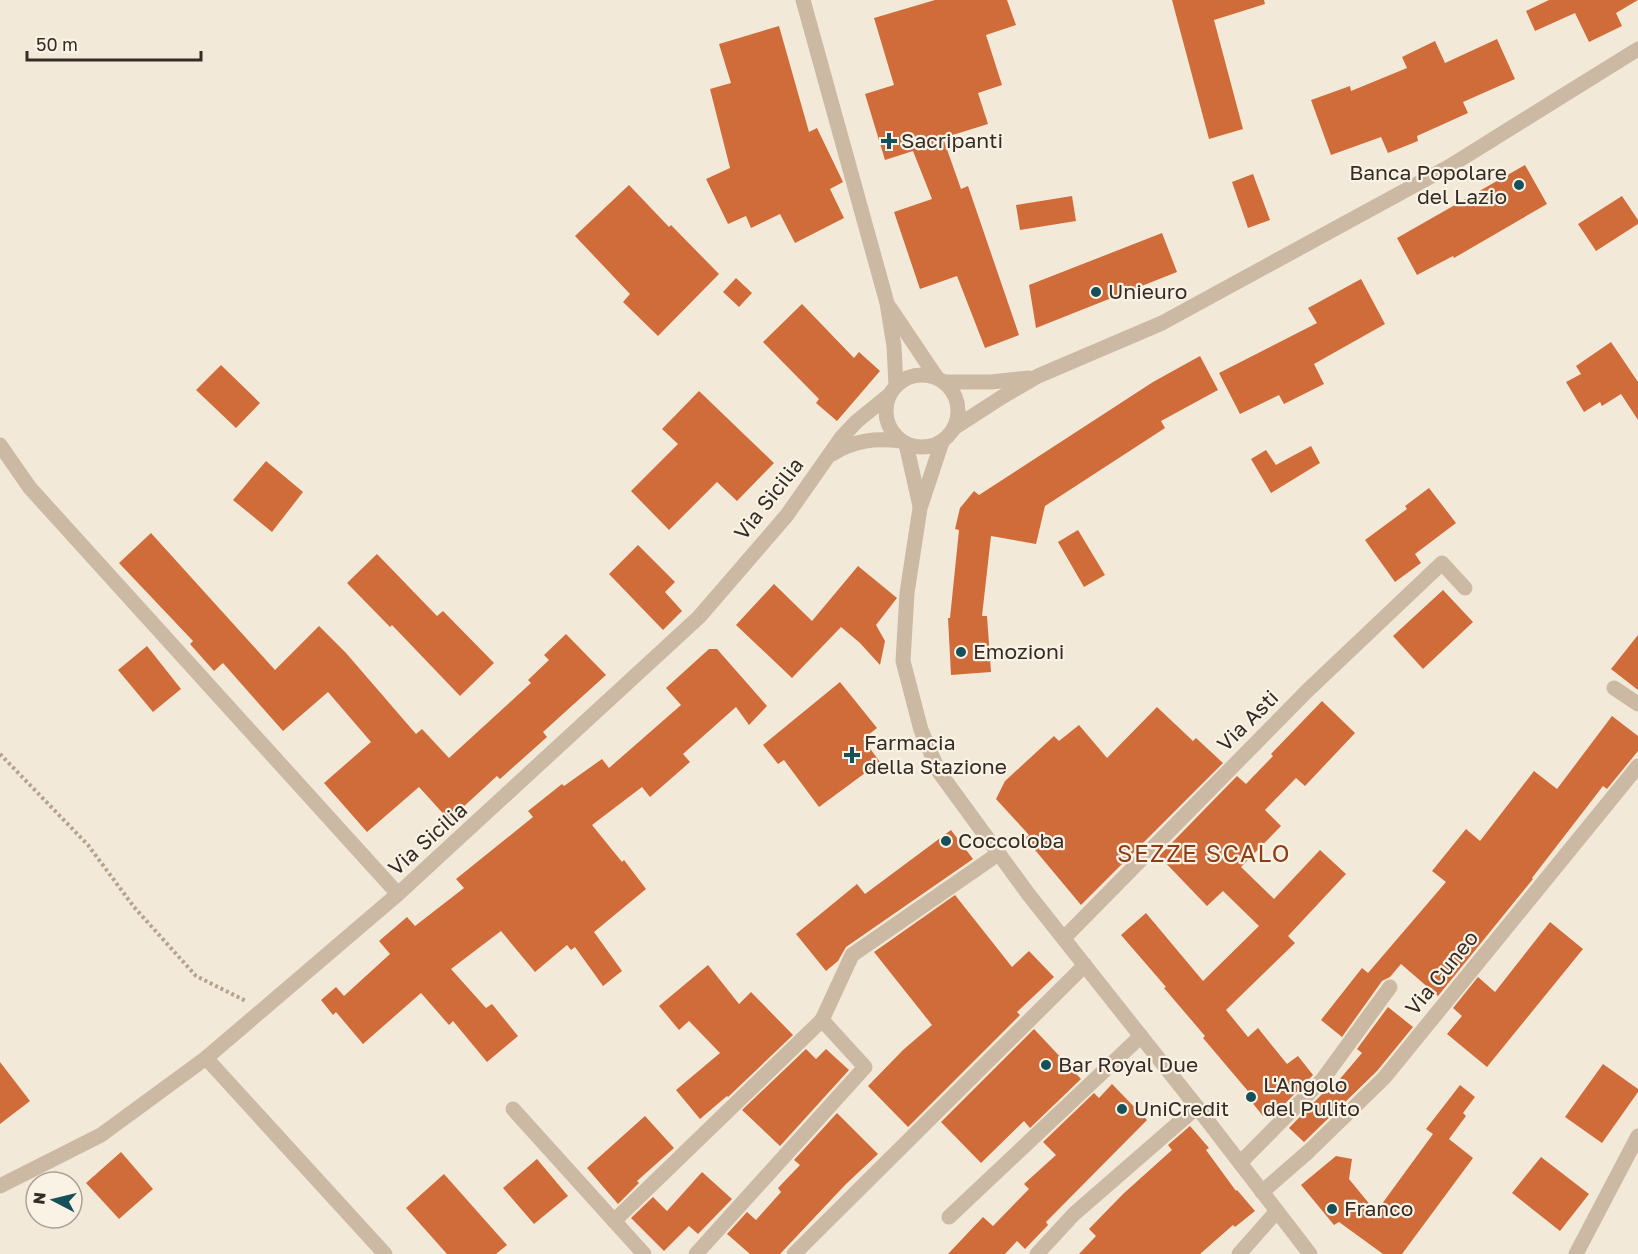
<svg xmlns="http://www.w3.org/2000/svg" width="1638" height="1254" font-family="'Golos Text',sans-serif">
<rect width="100%" height="100%" fill="#f3e9d8"/>
<g fill="#cf6c3a">
<polygon points="935,0 1007,0 1016,25 986,35 1002,85 978,93 988,124 943,138 961,189 968,186 1019,335 985,348 957,276 920,289 894,212 932,199 913,151 885,160 865,94 894,85 874,18"/>
<polygon points="1172,0 1264,0 1265,4 1214,20 1243,129 1209,139"/>
<polygon points="1549,0 1638,0 1616,13 1622,26 1589,42 1575,13 1535,31 1526,11"/>
<polygon points="779,26 809,132 817,128 843,182 830,189 844,218 795,243 780,214 751,228 746,216 728,224 706,179 730,168 710,89 731,83 719,44"/>
<polygon points="1497,39 1515,79 1463,102 1468,113 1417,136 1418,141 1388,153 1381,137 1331,155 1311,100 1350,86 1351,91 1407,68 1402,57 1435,41 1445,63"/>
<polygon points="1525,165 1547,204 1454,258 1453,256 1417,275 1397,238"/>
<polygon points="1253,174 1270,220 1248,228 1232,182"/>
<polygon points="629,185 669,227 671,225 719,274 658,336 623,302 630,294 575,236"/>
<polygon points="1072,196 1076,221 1020,230 1016,205"/>
<polygon points="1622,196 1638,220 1638,224 1596,251 1578,224"/>
<polygon points="1162,233 1177,272 1036,328 1029,285"/>
<polygon points="736,278 752,293 739,307 723,292"/>
<polygon points="1361,279 1385,324 1314,364 1324,384 1284,404 1279,395 1240,414 1219,373 1317,323 1308,308"/>
<polygon points="802,304 854,358 859,352 880,371 837,421 816,403 819,399 763,342"/>
<polygon points="1611,342 1638,382 1638,420 1621,394 1602,406 1600,402 1584,412 1566,382 1581,374 1576,366"/>
<polygon points="1200,356 1218,390 1161,421 1165,428 1045,506 1036,544 991,536 982,616 987,616 991,672 951,675 948,618 950,618 959,530 955,529 960,508 974,491 979,495 1153,382"/>
<polygon points="221,365 260,403 236,428 196,390"/>
<polygon points="699,391 774,463 737,501 717,482 669,530 631,491 678,444 662,429"/>
<polygon points="1311,446 1320,463 1271,493 1251,459 1266,450 1276,465"/>
<polygon points="266,461 303,492 272,532 233,500"/>
<polygon points="1429,488 1456,523 1415,554 1421,563 1395,582 1365,540 1407,509 1405,506"/>
<polygon points="1078,530 1105,575 1084,587 1058,542"/>
<polygon points="151,533 275,670 319,626 346,653 416,734 422,729 449,758 531,683 528,680 549,660 544,655 566,634 606,675 543,732 547,737 500,779 497,776 449,820 419,787 367,832 324,783 371,742 328,692 283,731 223,663 214,671 190,644 193,641 119,563"/>
<polygon points="638,545 675,582 665,592 682,611 663,630 609,574"/>
<polygon points="377,554 437,616 443,611 494,663 460,696 392,625 390,627 347,583"/>
<polygon points="858,566 897,598 876,625 885,641 880,665 860,643 841,627 792,678 736,625 774,584 812,621"/>
<polygon points="1443,590 1473,622 1423,669 1393,636"/>
<polygon points="1638,635 1638,690 1611,669"/>
<polygon points="147,646 181,689 153,712 118,670"/>
<polygon points="709,649 717,649 767,706 749,725 736,707 683,754 690,762 650,797 642,787 592,825 622,862 624,860 646,889 594,932 622,971 603,986 575,947 571,950 567,945 535,972 501,931 451,969 486,1008 492,1004 518,1036 487,1062 453,1021 449,1025 421,993 363,1044 336,1012 333,1015 321,1000 336,987 344,996 390,954 379,941 407,917 415,926 464,888 456,879 533,817 528,811 562,784 564,786 602,759 609,768 681,705 666,688"/>
<polygon points="840,682 877,728 863,739 880,762 819,807 784,760 778,764 763,745"/>
<polygon points="1322,701 1355,733 1305,786 1296,778 1265,810 1281,826 1241,867 1274,899 1320,850 1346,874 1288,936 1295,943 1226,1010 1248,1037 1258,1028 1287,1064 1298,1056 1313,1075 1275,1114 1271,1110 1263,1116 1250,1100 1253,1097 1203,1038 1205,1036 1164,988 1166,987 1121,935 1146,913 1203,981 1259,926 1223,891 1207,906 1159,856 1237,776 1246,784 1273,756 1271,754"/>
<polygon points="1157,707 1193,741 1196,738 1223,763 1081,905 1025,838 1029,835 996,799 1005,781 1054,736 1059,741 1079,725 1107,758"/>
<polygon points="1612,716 1638,736 1638,751 1607,789 1603,786 1532,878 1533,879 1438,996 1401,964 1390,977 1382,981 1342,1037 1321,1020 1362,968 1368,973 1446,882 1432,871 1466,829 1480,841 1534,771 1557,789"/>
<polygon points="951,830 973,859 846,947 838,961 826,971 796,934 857,884 865,894"/>
<polygon points="955,895 1012,967 1029,951 1054,977 1017,1012 1020,1015 908,1127 868,1086 903,1050 932,1025 874,952"/>
<polygon points="1550,922 1583,949 1487,1067 1447,1034 1462,1016 1453,1008 1478,977 1495,992"/>
<polygon points="708,965 739,1004 751,992 793,1035 728,1097 727,1096 700,1119 676,1090 720,1053 689,1021 679,1030 659,1006"/>
<polygon points="1388,1007 1413,1027 1377,1071 1304,1142 1289,1128 1325,1091 1327,1094 1362,1053 1357,1049"/>
<polygon points="1034,1029 1081,1079 1030,1128 1024,1121 981,1163 941,1122"/>
<polygon points="806,1049 816,1059 826,1049 849,1070 780,1146 742,1110"/>
<polygon points="0,1062 30,1101 0,1124"/>
<polygon points="1603,1064 1638,1089 1638,1092 1602,1143 1565,1117"/>
<polygon points="1112,1084 1147,1120 1046,1222 1048,1225 1025,1249 1017,1241 1005,1254 948,1254 983,1217 993,1226 1029,1189 1024,1184 1056,1155 1043,1142 1094,1093 1099,1098"/>
<polygon points="1460,1085 1475,1097 1463,1113 1466,1116 1449,1139 1473,1158 1402,1254 1383,1254 1339,1222 1334,1225 1301,1185 1336,1156 1352,1159 1349,1179 1376,1212 1433,1134 1426,1129"/>
<polygon points="837,1113 878,1154 846,1184 780,1254 750,1254 727,1234 747,1212 756,1220 781,1192 778,1188 800,1165 794,1160"/>
<polygon points="645,1116 674,1148 637,1181 639,1183 618,1204 587,1168"/>
<polygon points="1190,1126 1209,1148 1206,1150 1236,1191 1237,1190 1255,1211 1235,1227 1233,1225 1200,1254 1079,1254 1096,1236 1089,1229 1123,1194 1172,1150 1168,1145"/>
<polygon points="121,1152 153,1189 119,1219 86,1183"/>
<polygon points="1541,1157 1589,1194 1560,1231 1512,1193"/>
<polygon points="537,1159 568,1196 534,1224 503,1188"/>
<polygon points="702,1172 732,1199 698,1234 689,1226 664,1251 631,1218 653,1197 667,1211"/>
<polygon points="444,1174 507,1245 496,1254 447,1254 406,1208"/>
</g>
<g fill="none" stroke-linecap="round" stroke-linejoin="round">
<polyline stroke="#b7a38d" stroke-width="4" stroke-dasharray="3 3" stroke-linecap="butt" points="0,754 88,845 134,907 196,976 246,1001"/>
<g stroke="#ccb9a3" stroke-width="15">
<polyline points="0,445 30,488 398,894"/>
<path d="M 832,454 C 855,440 875,438 901,441"/>
<polyline points="1614,688 1638,704"/>
<polyline points="1064,938 1307,691 1442,563 1465,588"/>
<polyline points="206,1058 385,1254"/>
<polyline points="513,1109 644,1254"/>
<polyline points="1240,1163 1323,1079 1390,987"/>
<polyline points="0,1186 101,1135 206,1058 398,894 699,617 787,515 841,438 856,422 889,395"/>
<polyline points="1262,1192 1309,1151 1384,1078 1638,766"/>
<polyline points="949,1217 1141,1036"/>
<polyline points="614,1221 822,1020"/>
<polyline points="696,1254 865,1067 822,1020 852,955 998,854"/>
<polyline points="794,1254 1085,965"/>
<polyline points="1037,1254 1074,1214 1197,1107"/>
<polyline points="1239,1254 1277,1211"/>
<polyline points="1576,1254 1638,1136"/>
</g>
<g stroke="#ccb9a3" stroke-width="15">
<polyline points="803,0 887,303 894,346 896,386"/>
<polyline points="890,308 937,378"/>
<circle cx="922" cy="411" r="36"/>
<polyline points="944,382 991,382 1029,378"/>
<polyline points="954,428 1002,397 1038,376 1162,323 1450,166 1638,49"/>
<polyline points="942,442 920,508 907,593 903,661 921,730 939,772 1029,895 1197,1107 1310,1254"/>
<polyline points="906,444 920,506"/>
</g>
</g>
<g fill="#18505a" stroke="#faf2e4" stroke-width="2">
<path d="M886 132h6v6h6v6h-6v6h-6v-6h-6v-6h6z"/>
<circle cx="1519" cy="185" r="6"/>
<circle cx="1096" cy="292" r="6"/>
<circle cx="961" cy="652" r="6"/>
<path d="M849 746h6v6h6v6h-6v6h-6v-6h-6v-6h6z"/>
<circle cx="946" cy="841" r="6"/>
<circle cx="1046" cy="1065" r="6"/>
<circle cx="1251" cy="1097" r="6"/>
<circle cx="1122" cy="1109" r="6"/>
<circle cx="1332" cy="1209" r="6"/>
</g>
<g text-anchor="middle" stroke-width="4.5" stroke-linejoin="round" paint-order="stroke">
<g font-size="21" fill="#362c26" stroke="#faf2e4" text-anchor="start">
<text x="901" y="148">Sacripanti</text>
<text x="1507" y="180" text-anchor="end">Banca Popolare<tspan x="1507" dy="24">del Lazio</tspan></text>
<text x="1108" y="299">Unieuro</text>
<text x="973" y="659">Emozioni</text>
<text x="864" y="750">Farmacia<tspan x="864" dy="24">della Stazione</tspan></text>
<text x="958" y="848">Coccoloba</text>
<text x="1058" y="1072">Bar Royal Due</text>
<text x="1263" y="1092">L'Angolo<tspan x="1263" dy="24">del Pulito</tspan></text>
<text x="1134" y="1116">UniCredit</text>
<text x="1344" y="1216">Franco</text>
</g>
<g font-size="21" fill="#362c26" stroke="#faf2e4">
<text transform="translate(769 499) rotate(-52)" y="7">Via Sicilia</text>
<text transform="translate(1248 721) rotate(-45)" y="7">Via Asti</text>
<text transform="translate(428 839) rotate(-42)" y="7">Via Sicilia</text>
<text transform="translate(1442 973) rotate(-51)" y="7">Via Cuneo</text>
</g>
<g font-size="24" letter-spacing="1.5" fill="#8b3f19" stroke="#faf2e4">
<text x="1204" y="862">SEZZE SCALO</text>
</g>
</g>
<g transform="translate(54 1200) rotate(277)"><circle r="28" fill="#faf2e4" stroke="#aca398" stroke-width="1.5"/>
<path d="M0-4.5L10 22L0 15L-10 22Z" fill="#18505a"/>
<text y="-9" font-size="16" font-weight="bold" text-anchor="middle" fill="#362c26">N</text>
</g>
<path d="M27 51v9h174v-9" fill="none" stroke="#362c26" stroke-width="3"/>
<text x="36" y="51" font-size="18" fill="#362c26" stroke="#faf2e4" stroke-width="4.5" paint-order="stroke">50 m</text>
</svg>
